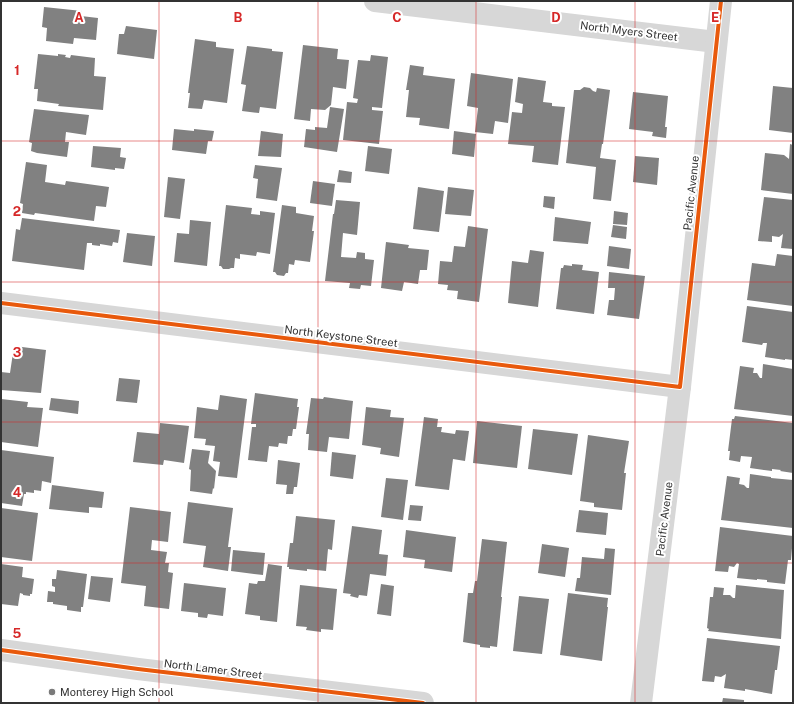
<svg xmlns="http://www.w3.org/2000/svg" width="794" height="704" font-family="'Public Sans',sans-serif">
<rect width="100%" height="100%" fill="#fff"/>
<g fill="#818181">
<polygon points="44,7 82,11 81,16 98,18 96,40 74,38 73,44 46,41 47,28 42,27"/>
<polygon points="126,26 157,30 154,59 117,54 119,34 124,34"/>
<polygon points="195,39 216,42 216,47 234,49 227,103 204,100 202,109 188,108 190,93 188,93"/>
<polygon points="303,45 338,49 337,59 349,60 346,89 333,87 331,105 325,110 311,109 310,121 294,119"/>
<polygon points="247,46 272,49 272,51 283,52 276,109 260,107 259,113 242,111 246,85 241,84"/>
<polygon points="38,54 58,56 58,54 66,55 65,57 70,58 71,55 95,58 94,76 106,77 103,110 58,106 59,104 37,101 38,89 34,89"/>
<polygon points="371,55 388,57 382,108 372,107 372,110 383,111 379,144 343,140 347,102 357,103 358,99 353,98 358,60 370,61"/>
<polygon points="410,65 424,67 423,75 455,79 449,129 419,125 420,118 406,117 409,90 406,90"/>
<polygon points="471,73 513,79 508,123 495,121 493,134 475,132 478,108 467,106"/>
<polygon points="518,77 546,81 543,102 552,103 552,106 565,107 558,165 532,162 534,146 508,144 512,112 522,113 523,104 515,102"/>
<polygon points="773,86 793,88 793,133 769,130"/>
<polygon points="584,87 590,88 593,91 596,92 597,88 610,90 603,144 602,144 600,158 616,160 611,201 593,199 596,167 566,163 574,90 580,90"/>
<polygon points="633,92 668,96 665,127 667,127 666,138 652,136 653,132 629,129"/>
<polygon points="330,107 344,109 337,152 304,147 306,129 315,130 315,127 327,128"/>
<polygon points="34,109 89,115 86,135 66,132 65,142 69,142 67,157 37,153 31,151 32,143 29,142"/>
<polygon points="174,129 194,131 194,129 214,131 212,141 208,141 206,154 172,150"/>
<polygon points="261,131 283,134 281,157 258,156"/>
<polygon points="454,131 476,134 474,157 452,154"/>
<polygon points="790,144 793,145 793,194 761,190 765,153 784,155 789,159"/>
<polygon points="93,146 121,148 120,157 126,158 124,169 115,168 115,170 91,167"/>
<polygon points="368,146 392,149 389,174 365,171"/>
<polygon points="635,156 659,158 657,185 633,182"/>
<polygon points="26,162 47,165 45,182 65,185 66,181 109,187 106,207 96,206 94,221 35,213 34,215 22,213 23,204 20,203"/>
<polygon points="255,165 282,168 277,201 256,198 258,179 253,178"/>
<polygon points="339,170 352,172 351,183 337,182"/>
<polygon points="168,177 185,179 180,219 164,217"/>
<polygon points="313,181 335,184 332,206 310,203"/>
<polygon points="418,187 444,191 439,232 413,229"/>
<polygon points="448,187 474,190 471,216 445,214"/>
<polygon points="544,196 555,197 554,209 543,207"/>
<polygon points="764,197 793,200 793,249 781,248 783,234 779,237 772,236 772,242 758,241"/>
<polygon points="336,200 360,202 357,235 343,233 341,257 356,258 357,252 365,253 365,259 374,260 371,286 361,285 360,289 349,288 350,283 325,281 333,214 334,214"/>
<polygon points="226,205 252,208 251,214 260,215 260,211 275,213 270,254 257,252 256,256 240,254 240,259 235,258 234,268 231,268 229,269 223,269 221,266 219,266"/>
<polygon points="282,205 296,207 296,213 314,216 312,231 314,231 310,262 295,260 294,265 289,264 288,273 286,273 284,276 277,275 275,272 273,272"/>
<polygon points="614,211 628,213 627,225 613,224"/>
<polygon points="555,217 591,222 588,244 553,241"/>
<polygon points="22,218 120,230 118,243 113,242 112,246 100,244 100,246 92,245 92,243 87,243 84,270 12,261 16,229 20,230"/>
<polygon points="190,220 211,222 207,266 174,262 177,233 189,234"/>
<polygon points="613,225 627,227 626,239 611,237"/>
<polygon points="468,226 488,229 479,302 457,299 458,291 447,290 448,285 438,284 440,261 452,262 454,246 465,247"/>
<polygon points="127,233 155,236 152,266 123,262"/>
<polygon points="386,242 409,245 408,248 429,250 427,270 420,270 418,284 404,282 402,291 381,288"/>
<polygon points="609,246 631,249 629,269 607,266"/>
<polygon points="530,250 544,252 538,307 508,303 512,261 528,263"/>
<polygon points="777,254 793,256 793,306 747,300 752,263 775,266"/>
<polygon points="572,264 583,265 582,270 599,272 594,314 556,309 561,268 563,268 564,265 572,266"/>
<polygon points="609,272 645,276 639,319 607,315 609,300 614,300 615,288 608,288"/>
<polygon points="747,306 793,312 793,360 785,359 785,360 765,357 767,343 763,343 762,345 742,342"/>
<polygon points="14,346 46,350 41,393 1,390 1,372 10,373"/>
<polygon points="763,364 793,369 793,416 734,409 740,366 754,368 753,373 757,373 760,378 762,378"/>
<polygon points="119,378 140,380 137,403 116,401"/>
<polygon points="255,393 298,399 297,407 299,407 296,429 293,429 292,436 288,436 287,444 279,443 278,447 269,446 267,462 248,460 252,427 256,427 256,424 251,424"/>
<polygon points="220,395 247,399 237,478 218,476 220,462 213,461 215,446 205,445 206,439 194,438 197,407 218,410"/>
<polygon points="324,397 353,401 349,439 329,437 327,452 308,450 309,434 306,434 311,398 323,399"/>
<polygon points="51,398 79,401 78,414 49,410"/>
<polygon points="1,399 28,402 27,407 43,408 38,447 1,442"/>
<polygon points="366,407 391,410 390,417 404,418 399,457 380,454 381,448 362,445"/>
<polygon points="735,416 793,423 793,473 780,471 781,470 772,469 772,471 750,468 752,457 741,456 740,462 729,460 730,451 728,451 732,419 734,419"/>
<polygon points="424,417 438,419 437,427 442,427 441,432 455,434 456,430 469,431 465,461 453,459 449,490 415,486"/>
<polygon points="477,421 522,426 517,468 473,463"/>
<polygon points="160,423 189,426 184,463 164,460 163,465 133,462 137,432 159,434"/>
<polygon points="533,429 578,434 572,475 528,469"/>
<polygon points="588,435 629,441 624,473 626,473 622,510 594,507 594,503 580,501"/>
<polygon points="192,449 210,451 208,463 216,471 214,489 213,488 212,494 190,491 191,470 189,469"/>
<polygon points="1,450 54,457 51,483 42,481 41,491 34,490 34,493 26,492 26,494 24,494 22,506 1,503"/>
<polygon points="332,452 356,455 353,479 330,476"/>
<polygon points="278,460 300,463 297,487 294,487 293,494 286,494 287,485 276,484"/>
<polygon points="750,474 771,477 771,478 793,480 793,528 721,520 727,476 740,478 739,484 744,485 747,488 749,488"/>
<polygon points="386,478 408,480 403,520 381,517"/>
<polygon points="52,485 104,492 102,508 89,507 89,513 49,509"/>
<polygon points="188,502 233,508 228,547 231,547 228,571 203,567 206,546 183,543"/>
<polygon points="410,505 423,506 421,521 408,520"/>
<polygon points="130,507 171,512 168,542 152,540 151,550 167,552 165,563 169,563 168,572 173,573 169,609 144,606 146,586 121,583"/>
<polygon points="1,508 38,513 32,561 1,557"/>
<polygon points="579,510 608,513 606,535 576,532"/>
<polygon points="296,516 335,520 332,550 328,549 326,571 307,569 307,571 289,569 289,567 287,567 290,543 293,543"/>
<polygon points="352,526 382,530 379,554 388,555 386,576 370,574 367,596 359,595 358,598 350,596 351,594 343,593"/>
<polygon points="720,527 793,536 791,560 788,560 785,584 767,582 767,580 757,579 757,580 737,578 739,564 737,563 734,567 729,566 728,572 715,571"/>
<polygon points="406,530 456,537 452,572 424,568 425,560 403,557"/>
<polygon points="482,539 507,542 501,597 502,597 497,647 490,646 490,648 480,647 480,645 463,642 468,593 473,593 475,581 477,581"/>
<polygon points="542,544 569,548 565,577 538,573"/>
<polygon points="605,548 615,549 611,595 575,591 577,578 580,578 582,557 604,559"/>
<polygon points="233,550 265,553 263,575 231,571"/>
<polygon points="1,564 23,567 22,577 34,579 32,594 30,594 30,596 23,595 23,594 20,593 18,606 1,604"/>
<polygon points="268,564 282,566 277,622 260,620 260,616 245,614 249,583 257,584 258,581 265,581"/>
<polygon points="57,570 87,574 83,607 81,607 81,612 67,610 67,606 53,604 53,602 47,602 48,591 55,592 55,587 52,586 52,579 56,579"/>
<polygon points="91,576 113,578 110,602 88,599"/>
<polygon points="184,583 226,588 223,616 208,614 207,618 198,617 198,613 181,611"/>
<polygon points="381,584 394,586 391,616 377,614"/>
<polygon points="300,585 337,589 333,630 321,629 321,632 306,630 307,627 296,626"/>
<polygon points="736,585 784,590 781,639 708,631 709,629 707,628 710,597 713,597 714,587 724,588 723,595 730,595 733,598 735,598"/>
<polygon points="568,593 608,598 607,607 608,607 602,661 560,655"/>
<polygon points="519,596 549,599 542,654 513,651"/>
<polygon points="707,638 780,646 777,670 775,670 772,694 745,689 745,691 724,688 726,674 721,677 715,676 714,682 702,681"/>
<polygon points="723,698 744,700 744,703 722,703"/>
</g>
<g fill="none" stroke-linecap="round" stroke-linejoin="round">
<g stroke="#d7d7d7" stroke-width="22">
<polyline points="375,1 716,42"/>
<polyline points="1,303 680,387"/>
<polyline points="1,650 138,669 423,703"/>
<polyline points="641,703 680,387 721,1"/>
</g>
<g stroke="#fff" stroke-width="6">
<g id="cycleway">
<polyline points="1,303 680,387 721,1"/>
<polyline points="1,650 138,669 423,703"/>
</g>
</g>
<use href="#cycleway" stroke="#e8590c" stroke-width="4"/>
</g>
<path fill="none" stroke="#d62828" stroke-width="1" stroke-opacity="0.55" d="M 159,1 L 159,703M 318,1 L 318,703M 476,1 L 476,703M 635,1 L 635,703M 1,141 L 793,141M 1,282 L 793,282M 1,422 L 793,422M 1,563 L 793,563"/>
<circle fill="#7a7a7a" stroke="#fff" stroke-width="1.5" cx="52" cy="692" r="4"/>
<g text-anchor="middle" stroke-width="4" stroke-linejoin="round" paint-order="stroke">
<g font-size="11" fill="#333" stroke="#fff">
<text transform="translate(629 31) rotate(7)" y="4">North Myers Street</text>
<text transform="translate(691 193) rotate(-84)" y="4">Pacific Avenue</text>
<text transform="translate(341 336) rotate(7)" y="4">North Keystone Street</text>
<text transform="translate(664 519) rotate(-83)" y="4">Pacific Avenue</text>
<text transform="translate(213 669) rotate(7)" y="4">North Lamer Street</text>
</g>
<g font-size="11" fill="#333" stroke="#fff" text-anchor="start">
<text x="60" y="696">Monterey High School</text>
</g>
</g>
<g font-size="13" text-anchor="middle" font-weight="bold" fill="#d62828" stroke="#fff" stroke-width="4" stroke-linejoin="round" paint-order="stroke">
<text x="79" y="22">A</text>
<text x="238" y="22">B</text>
<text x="397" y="22">C</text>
<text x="556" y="22">D</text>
<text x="715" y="22">E</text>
<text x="17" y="75">1</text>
<text x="17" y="216">2</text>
<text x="17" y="357">3</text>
<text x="17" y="497">4</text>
<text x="17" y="638">5</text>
</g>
<rect width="794" height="704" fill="none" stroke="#333333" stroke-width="4"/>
</svg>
